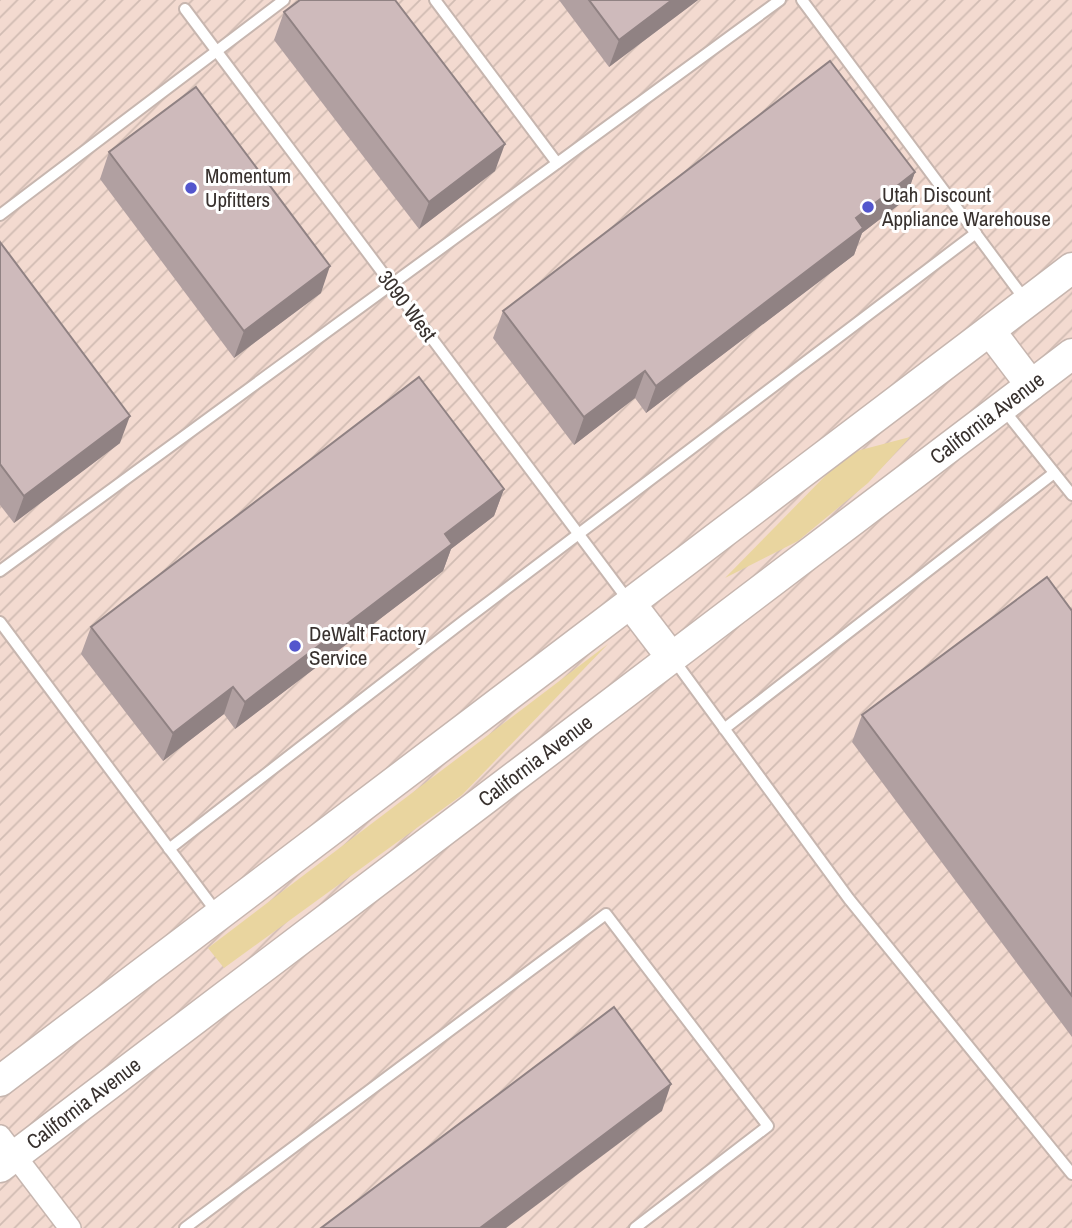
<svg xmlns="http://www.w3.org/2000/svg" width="1072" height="1228" font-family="'Archivo Narrow',sans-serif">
<defs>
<pattern id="industrial-furrows" width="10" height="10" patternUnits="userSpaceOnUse" patternTransform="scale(1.75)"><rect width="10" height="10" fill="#f3dad0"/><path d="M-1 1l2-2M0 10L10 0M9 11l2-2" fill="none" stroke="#d1bcb3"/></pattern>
</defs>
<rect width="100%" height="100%" fill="#f9e7e0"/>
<rect fill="url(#industrial-furrows)" x="0" y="0" width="1072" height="1228"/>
<g fill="#e9d59f">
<polygon points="910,437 868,483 798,541 725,578 829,472 853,452"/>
<polygon points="608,644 462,795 224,968 208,948"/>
</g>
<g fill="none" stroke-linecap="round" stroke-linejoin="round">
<g stroke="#c7b6af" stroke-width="14">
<g id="service">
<polyline points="435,0 557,163"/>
<polyline points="802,0 1026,301"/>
<polyline points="185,9 628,600"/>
<polyline points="0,215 284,0"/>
<polyline points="1004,410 1072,495"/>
<polyline points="0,571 780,0"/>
<polyline points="0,622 218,914"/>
<polyline points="674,660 849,899 1072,1174"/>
<polyline points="724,729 1054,473"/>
<polyline points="169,849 465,620 976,233"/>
<polyline points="185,1228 606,914 768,1126 635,1228"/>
</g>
</g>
<g stroke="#c7b6af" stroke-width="24">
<polyline id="minor" points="0,1136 70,1228"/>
</g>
<g stroke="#c7b6af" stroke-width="33">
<g id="secondary">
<polyline points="990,331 1031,385"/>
<polyline points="630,603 672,658"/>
<polyline points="0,1081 1072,268"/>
<path id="s1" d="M 0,1167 L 1072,354"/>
</g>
</g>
<use href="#service" stroke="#fff" stroke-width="10"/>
<use href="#minor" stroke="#fff" stroke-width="21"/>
<use href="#secondary" stroke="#fff" stroke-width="30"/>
</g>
<g fill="#b1a0a1">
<polygon points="559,0 698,0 609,67"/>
<polygon points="284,12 495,171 419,229 274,40"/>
<polygon points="109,152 321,293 234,358 100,179"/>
<polygon points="915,172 905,200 862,233 854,255 646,413 635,398 574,445 493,338 503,311"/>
<polygon points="0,242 120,443 14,523 0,505"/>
<polygon points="504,489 494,516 451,549 443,571 235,729 224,714 163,761 81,654 91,627"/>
<polygon points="1072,611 1072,1037 852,742 862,715"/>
</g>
<g fill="#908283">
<polygon points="672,0 698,0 609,67 619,40"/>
<polygon points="505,144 495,171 419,229 429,202"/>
<polygon points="915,172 905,200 862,233 854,255 646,413 656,386 856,218"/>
<polygon points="330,266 321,293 234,358 244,331"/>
<polygon points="645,371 635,398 574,445 584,417"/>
<polygon points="130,416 120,443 14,523 24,496"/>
<polygon points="504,489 494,516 451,549 443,571 235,729 245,702 445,534"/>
<polygon points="233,687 224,714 163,761 173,733"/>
<polygon points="671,1084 662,1111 506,1228 480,1228"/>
</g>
<g fill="#cebabb" stroke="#908283" stroke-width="2">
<polygon points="300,0 395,0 505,144 429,202 284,12"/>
<polygon points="589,0 672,0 619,40"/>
<polygon points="830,61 915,172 856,218 863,228 656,386 645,371 584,417 503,311"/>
<polygon points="196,87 330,266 244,331 109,152"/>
<polygon points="0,242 130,416 24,496 0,464"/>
<polygon points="419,377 504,489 445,534 452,544 245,702 233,687 173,733 91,627"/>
<polygon points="1047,577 1072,611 1072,996 862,715"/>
<polygon points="614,1007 671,1084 480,1228 321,1228"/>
</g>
<g fill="#5356cd" stroke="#fff" stroke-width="2.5">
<circle cx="191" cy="188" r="7"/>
<circle cx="868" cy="207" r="7"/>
<circle cx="295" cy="646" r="7"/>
</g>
<g text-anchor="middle" stroke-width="6" stroke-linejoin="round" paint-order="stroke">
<g font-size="21" fill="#38312e" stroke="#fff" text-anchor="start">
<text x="205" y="183">Momentum<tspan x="205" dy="24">Upfitters</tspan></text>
<text x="882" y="202">Utah Discount<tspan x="882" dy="24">Appliance Warehouse</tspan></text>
<text x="309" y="641">DeWalt Factory<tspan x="309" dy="24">Service</tspan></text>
</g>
<g font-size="21" fill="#38312e" stroke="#fff">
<text transform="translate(407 306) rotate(53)" y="7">3090 West</text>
<text dy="7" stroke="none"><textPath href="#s1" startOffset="1239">California Avenue</textPath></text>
<text dy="7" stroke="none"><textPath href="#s1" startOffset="672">California Avenue</textPath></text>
<text dy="7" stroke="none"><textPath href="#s1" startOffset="105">California Avenue</textPath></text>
</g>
</g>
</svg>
